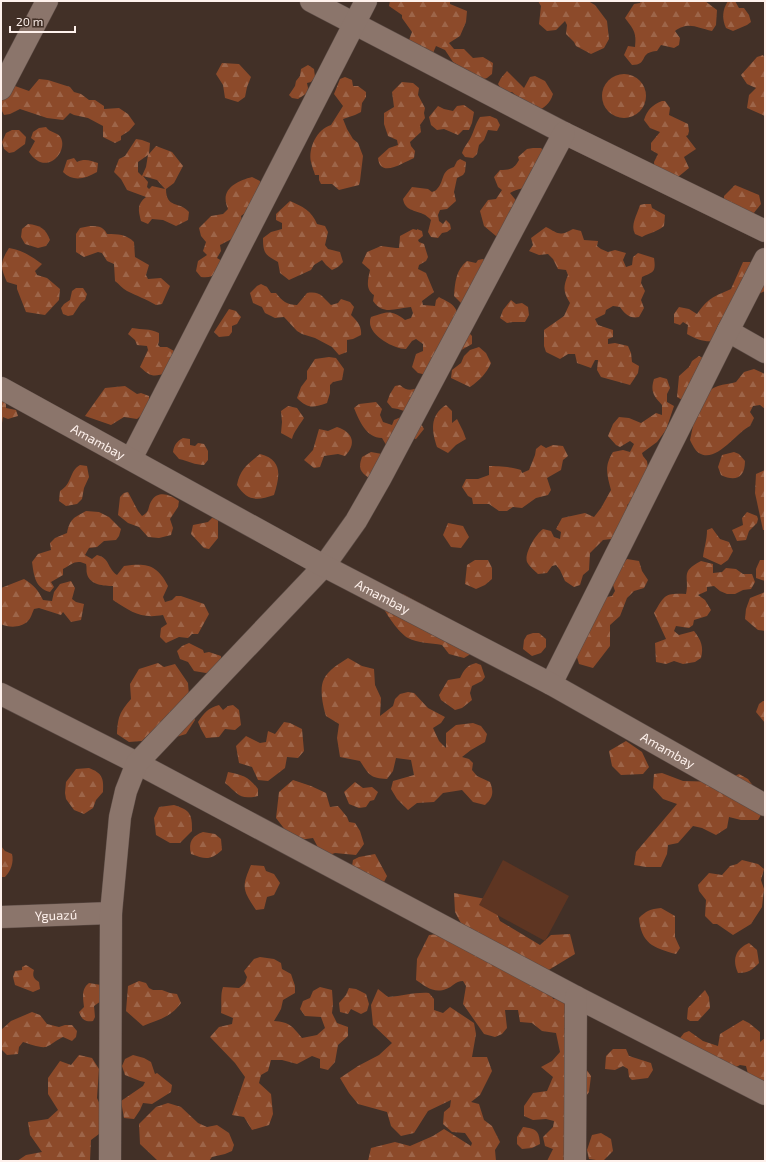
<svg xmlns="http://www.w3.org/2000/svg" width="766" height="1162" font-family="'Exo 2',sans-serif">
<defs>
<pattern id="forest-firs" width="22" height="20" patternUnits="userSpaceOnUse"><rect width="22" height="20" fill="#8c4a2a"/><path d="M5 1l3.5 6h-7zM16 11l3.5 6h-7z" fill="#9d6549"/></pattern>
</defs>
<rect width="100%" height="100%" fill="#423027"/>
<g fill="url(#forest-firs)" fill-rule="evenodd">
<polygon points="390,1 450,1 450,4 467,11 466,22 460,36 449,43 454,49 464,49 473,58 483,57 493,63 492,74 487,78 481,80 453,62 445,50 436,46 433,53 409,40 412,32 402,18 402,15 389,6"/>
<polygon points="538,1 588,1 595,5 607,21 609,39 604,48 591,54 576,46 574,42 566,34 567,25 565,21 556,30 547,31 539,24 541,6"/>
<path d="M 641,1 L 705,1 L 717,10 L 716,25 L 712,31 C 697,28 689,21 675,31 L 680,38 L 679,45 L 674,48 L 661,45 L 657,51 C 638,52 649,65 632,65 L 624,55 L 628,46 L 635,47 C 637,32 633,29 625,18 L 634,4 L 640,3 Z"/>
<path d="M 728,1 L 735,1 L 739,8 L 744,8 L 749,15 L 751,22 L 747,25 L 733,31 L 726,28 C 722,19 722,10 728,1 Z"/>
<polygon points="763,55 765,59 765,116 747,108 749,95 756,88 747,84 741,75 757,57"/>
<polygon points="222,63 239,64 251,77 247,87 245,97 238,102 225,98 223,85 216,74"/>
<polygon points="308,65 314,69 315,77 311,82 307,83 308,88 307,93 298,99 292,98 289,95 295,86 296,81 300,76 301,69"/>
<path d="M 507,71 L 524,88 L 530,77 L 535,76 L 545,81 L 553,94 C 550,104 544,108 535,112 L 512,92 L 503,92 L 498,84 L 501,78 Z"/>
<circle cx="624" cy="96" r="22"/>
<path d="M 345,77 L 352,80 L 353,86 L 358,86 L 366,92 L 366,97 L 362,103 L 361,112 L 355,115 L 343,119 L 347,129 L 353,139 L 358,143 L 363,156 L 360,181 L 359,185 L 339,190 L 332,184 L 321,184 L 319,180 L 319,175 L 315,175 C 314,171 312,167 311,162 C 308,148 317,129 331,125 L 343,106 L 334,94 L 340,79 Z"/>
<polygon points="39,79 48,80 70,87 74,92 81,94 89,100 95,100 104,106 104,109 119,108 128,114 135,124 129,131 121,136 121,140 115,143 103,137 103,126 88,118 74,115 70,113 63,120 47,118 20,109 10,114 4,115 1,109 1,100 15,86 29,91"/>
<path d="M 402,82 L 413,83 L 419,88 L 418,95 L 425,108 L 424,113 L 425,118 L 420,125 L 421,132 L 410,142 L 411,146 L 415,151 L 414,158 C 404,162 380,179 378,158 L 389,148 L 398,145 L 397,140 L 388,136 L 384,124 L 384,113 L 394,107 L 392,92 Z"/>
<path d="M 662,101 L 665,101 L 670,108 L 669,115 L 688,124 L 689,131 L 688,135 L 686,136 L 696,149 L 684,157 L 689,168 L 678,177 L 655,175 L 654,162 L 658,154 L 651,150 L 651,143 L 660,132 L 650,128 L 644,120 C 647,110 652,105 662,101 Z"/>
<polygon points="464,105 474,112 472,123 469,130 463,130 458,135 444,129 437,130 431,125 429,117 438,106 444,109 453,111 457,106"/>
<path d="M 490,116 L 497,119 L 500,125 L 497,131 L 488,130 L 484,140 L 479,145 L 477,154 L 473,158 L 465,157 L 462,153 C 464,147 467,144 470,139 C 474,132 475,124 480,117 Z"/>
<path d="M 46,127 C 50,133 58,132 61,138 C 68,153 45,177 29,152 L 35,141 L 31,138 L 33,132 L 39,128 Z"/>
<polygon points="12,130 19,130 26,137 25,144 14,152 9,153 4,149 2,142 6,133"/>
<path d="M 136,139 L 142,140 L 150,143 L 149,154 L 156,146 L 172,152 L 183,166 L 174,183 L 166,189 C 166,209 180,201 189,212 L 188,220 L 176,226 L 163,220 L 152,219 L 148,224 L 141,221 C 138,210 137,204 146,197 L 127,190 L 121,179 L 114,172 L 119,159 L 125,156 ZM 148,155 L 146,167 L 142,176 L 138,172 L 138,162 ZM 143,176 L 157,180 L 165,189 L 152,186 L 149,189 L 147,187 L 148,182 Z"/>
<path d="M 533,148 L 541,148 L 548,155 C 545,162 538,179 533,183 C 527,189 517,188 510,193 L 523,209 L 509,235 L 496,236 L 484,226 L 480,211 L 488,200 L 496,199 L 502,190 L 498,187 L 494,177 L 500,170 C 510,170 514,169 519,160 L 518,157 L 527,149 Z"/>
<path d="M 74,158 L 77,162 C 85,158 91,161 98,163 L 97,172 C 85,179 73,182 63,172 L 67,160 Z"/>
<path d="M 460,159 L 466,162 L 465,172 L 463,175 L 457,178 L 454,192 L 456,201 L 447,209 L 440,210 L 438,215 L 439,221 L 443,224 L 446,220 L 450,224 L 451,229 L 447,232 L 442,233 L 438,238 L 431,237 L 428,232 L 431,220 C 429,218 426,215 423,214 C 415,210 405,211 403,199 L 412,187 L 428,189 L 432,192 C 433,191 436,191 437,189 C 445,181 440,171 454,167 L 457,161 Z"/>
<path d="M 252,177 L 260,181 L 263,189 L 249,207 L 247,208 L 245,213 L 241,216 C 246,233 234,238 220,245 L 221,251 L 217,258 L 222,261 C 216,272 215,279 201,277 L 196,271 L 198,261 L 207,255 L 203,251 L 206,242 L 201,236 L 199,228 L 211,216 L 223,214 L 228,209 C 219,189 237,181 252,177 Z"/>
<polygon points="735,185 759,195 761,204 753,214 724,203 724,196"/>
<path d="M 290,201 C 302,206 312,211 317,224 L 325,226 L 328,232 L 325,245 L 328,249 L 340,252 L 343,262 L 338,267 L 332,270 L 326,265 L 322,260 L 314,265 L 311,270 L 289,280 L 280,273 L 278,262 C 265,255 263,253 263,238 L 271,232 L 282,229 L 282,223 L 276,220 L 276,214 Z"/>
<path d="M 644,204 L 651,204 L 652,208 L 665,215 L 664,226 C 657,232 651,232 642,237 L 635,234 C 630,225 637,215 640,205 Z"/>
<path d="M 28,224 C 40,225 46,229 50,240 L 46,246 L 38,248 L 25,244 L 21,237 L 22,229 Z"/>
<path d="M 90,226 C 98,226 103,226 107,234 C 118,234 126,234 134,242 L 135,257 L 149,265 L 146,275 L 148,279 L 161,278 L 170,286 L 162,304 L 156,305 C 146,299 137,296 127,291 C 123,289 119,284 115,281 L 114,264 L 107,261 L 102,253 L 98,252 L 84,257 L 76,252 L 76,234 L 80,228 Z"/>
<path d="M 546,227 C 558,233 559,237 573,229 L 581,231 L 584,240 L 598,241 L 597,246 L 601,249 L 608,252 L 615,250 L 626,253 L 623,260 L 626,267 L 632,265 L 633,257 L 638,253 L 654,258 C 656,272 654,272 642,277 L 641,283 L 645,291 L 641,300 L 644,308 L 639,317 C 630,319 625,314 620,307 L 613,306 L 606,310 L 605,314 L 595,319 L 598,325 L 613,330 L 613,337 L 608,339 L 608,344 L 615,343 L 628,346 L 631,353 L 632,362 L 639,366 L 638,373 L 630,385 L 601,377 L 597,370 L 598,360 L 595,360 L 591,368 L 577,363 L 575,354 L 568,354 L 560,359 L 546,352 L 544,346 L 544,330 L 564,316 L 570,303 C 563,292 563,287 568,275 L 566,270 L 558,269 L 553,259 L 548,254 L 539,255 L 529,251 L 533,245 L 531,238 Z"/>
<path d="M 413,229 L 417,230 L 417,229 L 422,231 L 423,236 L 418,240 L 419,242 L 424,244 L 428,257 L 426,261 L 419,265 L 418,269 L 426,273 L 434,292 L 422,301 L 423,305 L 435,306 L 436,300 L 439,297 C 444,300 452,303 455,308 C 462,318 462,327 472,336 L 472,344 L 456,353 L 427,375 L 418,373 L 412,367 L 416,354 L 423,351 L 423,344 L 416,339 L 412,341 L 406,349 C 393,349 364,333 371,317 C 387,312 391,309 405,320 L 411,318 L 413,313 L 411,307 C 395,308 384,316 373,301 L 374,295 C 365,289 368,280 370,270 L 362,263 L 367,252 L 381,246 L 396,248 L 399,248 L 400,236 Z"/>
<path d="M 9,248 C 22,250 31,256 42,264 L 35,271 L 37,275 L 47,278 L 60,289 L 59,300 L 45,315 L 26,312 L 17,289 L 17,285 L 7,282 C 0,267 0,262 9,248 Z"/>
<path d="M 483,259 L 493,267 L 462,304 L 454,296 C 455,282 456,270 467,261 L 476,263 L 478,260 Z"/>
<path d="M 743,262 L 765,262 L 765,291 L 756,295 L 716,341 C 703,342 698,340 687,334 L 688,325 L 683,322 L 680,325 L 674,323 L 674,314 L 679,307 L 689,309 L 697,314 C 708,298 713,297 731,289 Z"/>
<path d="M 261,284 L 267,287 L 271,293 L 276,293 C 282,301 287,305 297,305 L 307,293 C 321,291 322,297 331,305 L 338,303 L 341,299 L 350,302 L 354,307 L 351,315 C 357,321 362,326 361,335 L 353,339 L 347,340 L 347,352 L 339,355 L 332,347 L 315,338 L 302,334 L 297,331 L 284,317 L 275,318 L 265,313 L 262,307 L 253,303 L 250,293 L 257,286 Z"/>
<polygon points="76,288 83,288 87,294 85,300 81,303 73,315 68,316 63,314 61,308 64,304 70,300 72,291"/>
<polygon points="511,300 516,304 522,303 528,307 529,315 525,322 513,322 507,323 500,318 503,310"/>
<polygon points="229,309 236,311 241,317 237,324 232,326 232,332 229,336 219,337 214,332"/>
<path d="M 132,328 C 143,330 149,328 159,333 L 159,341 L 158,345 L 160,347 L 167,347 L 174,351 L 173,363 L 167,373 C 153,377 151,377 140,367 L 148,350 L 147,346 L 137,345 L 135,340 L 128,334 Z"/>
<path d="M 479,347 L 486,353 L 491,363 C 486,374 480,380 470,387 L 451,378 L 452,370 L 461,363 L 464,356 L 470,350 Z"/>
<polygon points="699,356 705,359 684,401 677,397 679,376 689,367 692,361"/>
<path d="M 329,357 L 336,358 L 344,369 L 342,380 L 333,382 L 330,385 L 330,393 L 327,403 C 313,408 308,409 297,398 L 301,387 L 307,379 L 307,371 L 315,359 Z"/>
<path d="M 754,369 L 765,374 L 765,409 L 760,405 L 753,406 L 750,412 L 754,418 L 750,426 C 737,432 716,464 699,453 C 695,451 692,444 690,440 C 695,421 695,394 718,386 C 724,384 730,384 736,382 L 744,372 Z"/>
<path d="M 660,377 L 667,379 L 670,388 L 667,394 L 667,402 L 674,406 L 666,430 L 657,442 L 642,453 L 643,456 L 647,461 L 648,468 L 633,501 L 627,505 L 636,515 L 623,539 L 611,539 L 603,540 L 590,553 L 589,570 L 583,575 L 580,585 L 574,587 L 565,581 L 560,570 L 556,565 L 552,566 L 547,573 L 538,574 C 535,571 529,566 527,562 C 524,553 536,534 543,529 L 551,531 L 554,537 L 560,539 L 561,532 L 556,529 L 562,518 L 585,513 L 594,517 L 601,508 L 611,490 C 607,475 604,466 613,452 L 623,450 L 630,452 L 634,444 L 630,441 L 620,447 L 616,445 L 608,436 L 613,424 L 619,417 L 629,418 L 641,423 L 656,413 L 662,415 L 662,405 C 654,396 650,392 654,379 Z"/>
<path d="M 400,385 C 407,391 411,391 419,387 L 410,413 L 398,409 L 392,408 L 387,402 L 390,394 L 395,386 Z"/>
<polygon points="125,386 137,394 141,393 149,396 150,408 137,419 124,417 111,425 85,416 105,388"/>
<polygon points="1,399 6,402 6,408 16,410 18,416 8,419 3,417 1,429"/>
<path d="M 376,402 L 382,409 L 380,415 L 383,422 L 392,425 L 394,420 L 401,417 L 417,417 L 424,429 L 416,439 L 411,438 L 388,448 L 382,438 C 366,438 359,420 354,408 L 359,404 Z"/>
<path d="M 446,405 L 452,411 L 452,423 L 457,419 L 463,431 L 466,439 L 456,445 L 448,453 L 437,447 C 432,431 429,416 446,405 Z"/>
<path d="M 288,406 L 297,408 L 304,418 C 300,425 294,431 292,439 L 281,433 L 282,422 L 281,411 Z"/>
<path d="M 337,427 C 353,432 357,444 345,456 L 338,454 L 324,456 L 320,467 L 314,468 L 304,460 L 313,450 L 319,429 L 328,431 Z"/>
<path d="M 183,438 L 190,439 L 190,445 L 195,446 L 198,443 L 204,444 L 208,451 L 208,460 L 204,465 C 195,465 188,461 179,459 L 173,452 C 174,445 177,441 183,438 Z"/>
<path d="M 541,445 L 546,448 L 553,445 L 563,446 L 568,456 L 563,460 L 561,470 L 547,478 L 551,490 L 548,495 L 536,498 L 522,508 L 513,507 L 507,511 L 499,511 L 489,504 L 473,504 L 472,498 L 468,496 L 462,487 L 466,479 L 478,479 L 489,475 L 489,466 C 497,466 514,467 521,470 L 522,473 L 529,470 L 535,455 L 536,449 Z"/>
<path d="M 371,452 L 382,454 L 369,478 C 360,472 358,468 362,457 Z"/>
<path d="M 734,452 L 739,454 L 745,461 C 745,478 735,482 721,475 L 718,467 L 722,455 Z"/>
<path d="M 260,454 C 283,460 280,476 274,495 C 257,501 247,501 237,485 C 240,469 248,464 260,454 Z"/>
<path d="M 80,465 L 87,466 L 89,477 L 84,488 L 82,499 L 77,504 L 66,506 L 59,501 L 60,491 C 73,483 69,471 80,465 Z"/>
<polygon points="765,470 765,530 763,530 755,493 756,474"/>
<path d="M 128,492 L 138,511 L 142,516 C 151,511 147,507 152,500 C 159,490 171,495 179,501 L 178,507 L 170,519 L 173,528 L 171,535 L 159,538 L 148,537 L 139,527 L 128,523 L 118,515 L 120,497 L 124,493 Z"/>
<path d="M 86,511 L 99,512 L 109,517 L 121,529 L 119,536 L 116,540 L 104,541 L 97,547 L 89,548 L 85,555 L 92,559 L 97,555 C 110,558 107,568 117,575 L 124,566 C 146,563 157,564 168,586 L 163,597 L 165,602 L 172,600 L 176,596 L 181,596 L 204,604 L 209,614 L 198,634 L 192,634 L 188,638 L 179,637 L 166,643 L 160,637 L 161,628 L 167,624 L 163,615 C 141,619 131,612 113,600 L 113,586 C 104,586 90,585 87,574 C 86,571 87,567 86,564 C 76,559 72,564 63,569 L 63,575 L 51,582 L 54,587 L 50,592 C 35,588 34,576 32,562 L 38,554 L 51,550 L 50,543 L 55,538 L 67,533 C 70,519 73,518 86,511 Z"/>
<polygon points="747,512 757,516 758,519 757,523 749,531 746,540 737,541 732,530 743,525 742,518"/>
<polygon points="212,518 218,519 218,538 209,549 204,548 191,534 193,525 208,522"/>
<polygon points="448,523 463,526 469,537 461,548 451,547 443,535"/>
<path d="M 712,528 L 720,539 L 729,542 L 733,551 L 728,560 L 721,565 L 703,557 C 704,548 707,540 707,530 Z"/>
<polygon points="627,559 639,561 642,571 648,580 644,588 634,591 627,598 620,616 610,625 610,646 593,668 579,664 574,647 598,599 612,596 615,591 610,576"/>
<polygon points="475,560 488,560 492,568 492,579 485,585 476,589 465,584 467,565"/>
<polygon points="760,560 765,560 765,581 756,578 756,569"/>
<path d="M 701,561 L 713,564 L 713,573 L 722,572 L 726,568 L 736,569 L 743,574 L 752,574 L 755,582 L 751,589 L 743,590 L 735,594 L 727,594 L 720,591 L 714,586 L 707,587 L 707,591 L 698,595 L 705,600 L 711,610 L 707,616 L 694,620 L 693,625 L 689,628 L 676,626 L 674,631 L 679,635 L 694,631 C 701,640 704,647 701,658 L 695,662 L 683,664 L 674,661 L 666,664 L 656,662 L 655,643 L 666,639 L 654,613 C 665,595 664,593 686,594 C 690,577 679,572 701,561 Z"/>
<path d="M 24,579 C 34,585 38,590 43,600 L 52,601 L 54,592 L 60,584 L 71,581 L 75,588 L 72,599 L 76,602 L 84,604 L 81,620 L 71,622 L 63,612 L 61,615 L 39,608 L 34,609 C 32,613 31,618 28,621 C 21,628 9,628 1,624 L 1,588 Z"/>
<polygon points="765,592 765,631 758,630 745,619 746,609 750,598"/>
<path d="M 403,594 L 457,623 L 474,652 L 464,658 L 449,654 L 442,645 C 431,643 418,643 408,638 C 399,633 386,614 382,605 Z"/>
<polygon points="533,633 539,633 546,639 546,647 541,653 532,656 523,649 524,640 527,635"/>
<polygon points="189,643 203,650 204,653 209,652 221,656 221,666 216,671 206,673 194,671 188,662 180,659 177,651 182,646"/>
<path d="M 348,658 L 362,666 L 374,669 L 375,685 L 381,698 L 380,716 L 393,706 L 395,699 L 400,694 L 408,692 L 414,693 L 428,708 L 445,717 L 441,723 L 433,728 L 439,741 L 446,748 L 446,733 L 456,725 L 473,723 L 481,726 L 487,734 L 485,742 L 471,750 L 462,757 L 469,759 L 473,763 L 472,770 L 477,776 L 490,782 C 494,792 493,798 485,805 L 473,802 L 462,790 L 443,793 L 434,802 L 417,803 L 408,810 L 397,799 L 391,789 L 393,781 L 414,775 L 411,760 L 396,758 L 393,771 L 387,779 C 370,778 369,775 360,761 L 340,757 L 337,738 L 339,724 L 326,716 C 323,707 319,688 324,679 C 328,670 340,663 348,658 Z"/>
<path d="M 158,663 L 164,667 L 175,664 L 188,683 L 189,696 L 195,720 L 186,734 L 176,737 L 159,732 L 148,735 L 142,741 L 129,742 L 117,734 C 118,717 119,713 131,699 L 130,684 L 139,669 Z"/>
<path d="M 476,663 L 481,665 L 485,677 L 482,681 L 472,686 L 470,693 L 472,700 L 462,708 L 455,710 L 441,700 L 439,695 L 448,680 L 460,678 C 464,670 467,665 476,663 Z"/>
<polygon points="763,701 765,701 765,723 756,712 759,704"/>
<path d="M 219,705 L 223,710 L 228,706 L 233,705 L 239,710 L 241,725 L 235,730 L 225,729 L 219,737 L 206,738 L 201,729 L 198,722 C 204,713 208,708 219,705 Z"/>
<polygon points="284,722 290,723 302,729 304,751 298,758 287,757 285,768 268,781 258,780 252,767 239,763 236,746 246,736 260,743 266,742 268,731 275,734"/>
<polygon points="626,741 642,752 649,767 643,774 621,775 612,766 609,751"/>
<path d="M 89,768 C 102,773 104,778 103,792 L 96,800 L 93,808 L 84,814 L 74,810 L 66,799 L 65,793 L 66,782 L 76,769 Z"/>
<path d="M 228,772 C 243,775 249,777 258,789 L 258,796 C 238,800 239,794 225,783 Z"/>
<polygon points="662,773 683,781 723,782 739,774 748,779 765,802 765,808 758,820 741,820 729,817 727,828 716,835 702,828 693,826 678,843 668,845 667,854 661,867 646,867 634,865 636,852 677,804 663,799 653,788 654,774"/>
<polygon points="293,780 311,786 326,793 330,807 338,806 347,817 349,822 355,823 360,831 364,844 356,855 335,853 323,857 313,838 299,840 286,831 276,818 279,792"/>
<polygon points="355,782 363,788 372,787 378,792 374,800 370,801 366,807 359,808 349,804 344,792"/>
<path d="M 174,805 C 191,810 192,815 192,831 L 180,843 L 170,843 L 156,835 L 154,818 L 159,807 Z"/>
<path d="M 203,832 L 215,834 L 221,839 L 222,850 C 210,861 205,859 191,854 C 188,842 192,836 203,832 Z"/>
<path d="M 1,846 L 5,851 L 12,854 C 14,862 11,871 5,877 L 1,877 Z"/>
<polygon points="375,854 387,876 384,882 352,866 353,860 359,857"/>
<polygon points="742,860 758,864 764,869 761,880 764,889 762,907 751,924 733,935 717,924 713,924 705,916 706,900 699,891 698,885 709,873 722,875 730,866 737,864"/>
<path d="M 251,865 L 264,866 L 266,871 L 274,874 L 280,883 L 274,895 L 267,897 L 264,909 L 256,910 C 243,890 241,888 251,865 Z"/>
<path d="M 454,893 L 491,900 L 500,921 L 540,945 L 551,935 L 570,934 L 575,954 L 547,971 L 553,999 L 565,997 L 570,1024 L 564,1029 L 572,1031 L 586,1069 L 591,1076 L 589,1092 L 584,1099 L 577,1161 L 547,1161 L 553,1149 L 545,1146 L 543,1137 L 553,1127 L 554,1121 L 546,1119 L 533,1120 L 524,1116 L 524,1106 L 533,1093 L 547,1091 L 553,1077 L 541,1067 L 552,1061 L 560,1052 L 556,1033 L 542,1031 L 532,1023 L 520,1022 L 518,1010 L 505,1010 L 507,1028 L 502,1034 L 495,1037 L 484,1034 L 463,1004 L 466,986 L 463,981 C 455,981 453,987 446,989 C 434,994 425,986 416,980 L 417,959 L 429,935 L 446,933 L 463,927 L 455,912 Z"/>
<path d="M 661,908 L 675,916 L 675,937 L 680,948 L 676,954 C 653,948 641,943 639,918 C 646,911 650,909 661,908 Z"/>
<path d="M 749,943 L 757,950 L 759,963 C 752,970 748,973 738,973 C 732,960 735,949 749,943 Z"/>
<path d="M 260,957 L 274,959 L 281,963 L 282,969 L 291,974 L 295,986 L 295,993 L 283,1000 L 281,1009 L 274,1021 C 290,1022 292,1026 302,1038 L 317,1035 L 325,1028 L 321,1017 L 305,1016 L 300,1009 L 303,1001 L 310,998 L 313,991 L 320,987 L 332,990 L 333,1004 L 332,1013 L 337,1023 L 348,1027 L 348,1036 L 338,1045 L 335,1062 L 328,1070 L 320,1068 L 320,1059 L 312,1056 L 297,1064 L 282,1060 L 271,1060 L 268,1071 L 261,1075 L 259,1083 L 271,1094 L 273,1114 L 269,1125 L 252,1130 L 244,1117 L 232,1115 L 245,1077 L 235,1063 L 210,1037 L 219,1027 L 232,1024 L 233,1018 L 221,1013 C 222,1005 220,995 223,987 L 239,988 L 245,983 L 247,977 L 244,971 L 254,959 Z"/>
<path d="M 26,965 L 34,970 C 32,976 34,979 39,982 L 40,989 L 33,992 L 15,985 L 13,977 L 15,971 L 22,970 L 22,967 Z"/>
<path d="M 139,981 L 146,983 L 149,988 L 153,990 L 162,990 L 170,993 L 177,994 L 181,1003 C 170,1018 159,1019 143,1026 L 126,1011 L 128,986 Z"/>
<path d="M 89,983 L 101,985 L 101,1001 L 94,1006 L 95,1017 L 93,1021 C 85,1022 82,1020 79,1012 L 84,1007 C 83,998 81,989 89,983 Z"/>
<polygon points="349,988 356,989 366,994 369,1004 367,1011 361,1014 351,1009 348,1014 340,1012 339,1003 346,995"/>
<path d="M 378,989 L 388,997 C 403,996 415,992 429,993 L 434,999 L 434,1010 L 443,1013 L 450,1007 L 474,1023 L 476,1034 L 472,1057 L 487,1057 L 492,1071 L 480,1095 L 471,1102 L 479,1104 L 484,1120 L 492,1126 L 500,1142 L 495,1150 L 496,1161 L 368,1161 L 371,1148 L 395,1142 L 410,1146 L 433,1136 L 444,1129 L 471,1146 L 472,1143 L 465,1133 L 452,1132 L 443,1124 L 444,1112 L 450,1107 L 451,1100 L 428,1111 L 414,1133 L 401,1136 L 391,1126 L 387,1112 L 358,1104 L 349,1093 L 340,1078 L 358,1066 L 379,1055 L 392,1043 L 373,1025 L 371,1005 Z"/>
<polygon points="705,990 709,997 710,1008 698,1021 690,1021 687,1019 688,1008"/>
<path d="M 32,1012 L 40,1015 L 47,1024 L 59,1027 L 65,1025 L 72,1025 L 77,1031 L 76,1037 L 72,1041 L 63,1037 C 58,1039 51,1045 46,1047 C 39,1048 30,1044 23,1042 L 19,1047 L 18,1054 L 7,1055 L 1,1049 L 1,1030 L 11,1021 Z"/>
<polygon points="743,1020 749,1023 760,1032 760,1042 765,1038 765,1084 748,1074 746,1066 740,1065 734,1068 723,1063 722,1059 712,1058 677,1042 684,1033 689,1031 703,1041 718,1046 720,1034"/>
<polygon points="613,1049 626,1049 629,1056 651,1063 653,1070 648,1078 632,1080 629,1077 628,1069 623,1066 615,1070 605,1069 606,1056"/>
<polygon points="79,1055 92,1058 99,1069 97,1098 104,1114 103,1131 91,1140 90,1161 17,1161 26,1155 42,1152 30,1135 28,1122 48,1119 58,1110 48,1094 48,1078 60,1061 71,1065"/>
<polygon points="133,1055 144,1058 151,1062 155,1074 157,1073 172,1085 171,1092 152,1104 143,1103 140,1110 134,1119 124,1118 121,1101 143,1086 145,1082 140,1081 125,1075 122,1066 125,1059"/>
<polygon points="168,1103 181,1107 198,1123 207,1127 217,1125 229,1133 234,1145 232,1151 225,1154 212,1157 209,1161 158,1161 140,1144 139,1124 156,1107"/>
<path d="M 523,1127 C 536,1129 539,1130 540,1144 L 532,1148 L 522,1149 L 517,1144 L 517,1137 Z"/>
<polygon points="601,1133 611,1139 613,1151 603,1161 589,1159 587,1150 592,1135"/>
</g>
<polygon fill="#5e3522" points="503,860 569,896 545,941 479,905"/>
<g fill="none" stroke-linecap="round" stroke-linejoin="round">
<g stroke="#5b4b45" stroke-width="23">
<g id="minor">
<polyline points="311,1 564,133 765,231"/>
<polyline points="1,89 47,1"/>
<polyline points="728,331 765,352"/>
<polyline points="131,459 366,1"/>
<polyline points="551,684 728,331 765,259"/>
<polyline points="1,694 137,763 576,997 765,1094"/>
<path id="s1" d="M 1,917 L 111,913"/>
<polyline points="110,1161 111,913 120,817 126,791 137,763 324,566 356,521 380,479 564,133"/>
<polyline points="575,1161 576,997"/>
</g>
</g>
<g stroke="#5b4b45" stroke-width="23">
<g id="tertiary">
<path id="s2" d="M 1,388 L 324,566 L 551,684 L 765,805"/>
</g>
</g>
<use href="#minor" stroke="#8b756b" stroke-width="22"/>
<use href="#tertiary" stroke="#8b756b" stroke-width="22"/>
</g>
<g text-anchor="middle" stroke-width="3.5" stroke-linejoin="round" paint-order="stroke">
<g font-size="13" fill="#fef1ec" stroke="#423027">
<text dy="5" stroke="none"><textPath href="#s2" startOffset="111">Amambay</textPath></text>
<text dy="5" stroke="none"><textPath href="#s2" startOffset="435">Amambay</textPath></text>
<text dy="5" stroke="none"><textPath href="#s2" startOffset="759">Amambay</textPath></text>
<text dy="5" stroke="none"><textPath href="#s1" startOffset="55">Yguazú</textPath></text>
</g>
</g>
<rect width="766" height="1162" fill="none" stroke="#fef1ec" stroke-width="4"/>
<path d="M10 26v6h65v-6" fill="none" stroke="#fef1ec" stroke-width="2"/>
<text x="16" y="26" font-size="12" fill="#fef1ec" stroke="#423027" stroke-width="3" paint-order="stroke">20 m</text>
</svg>
